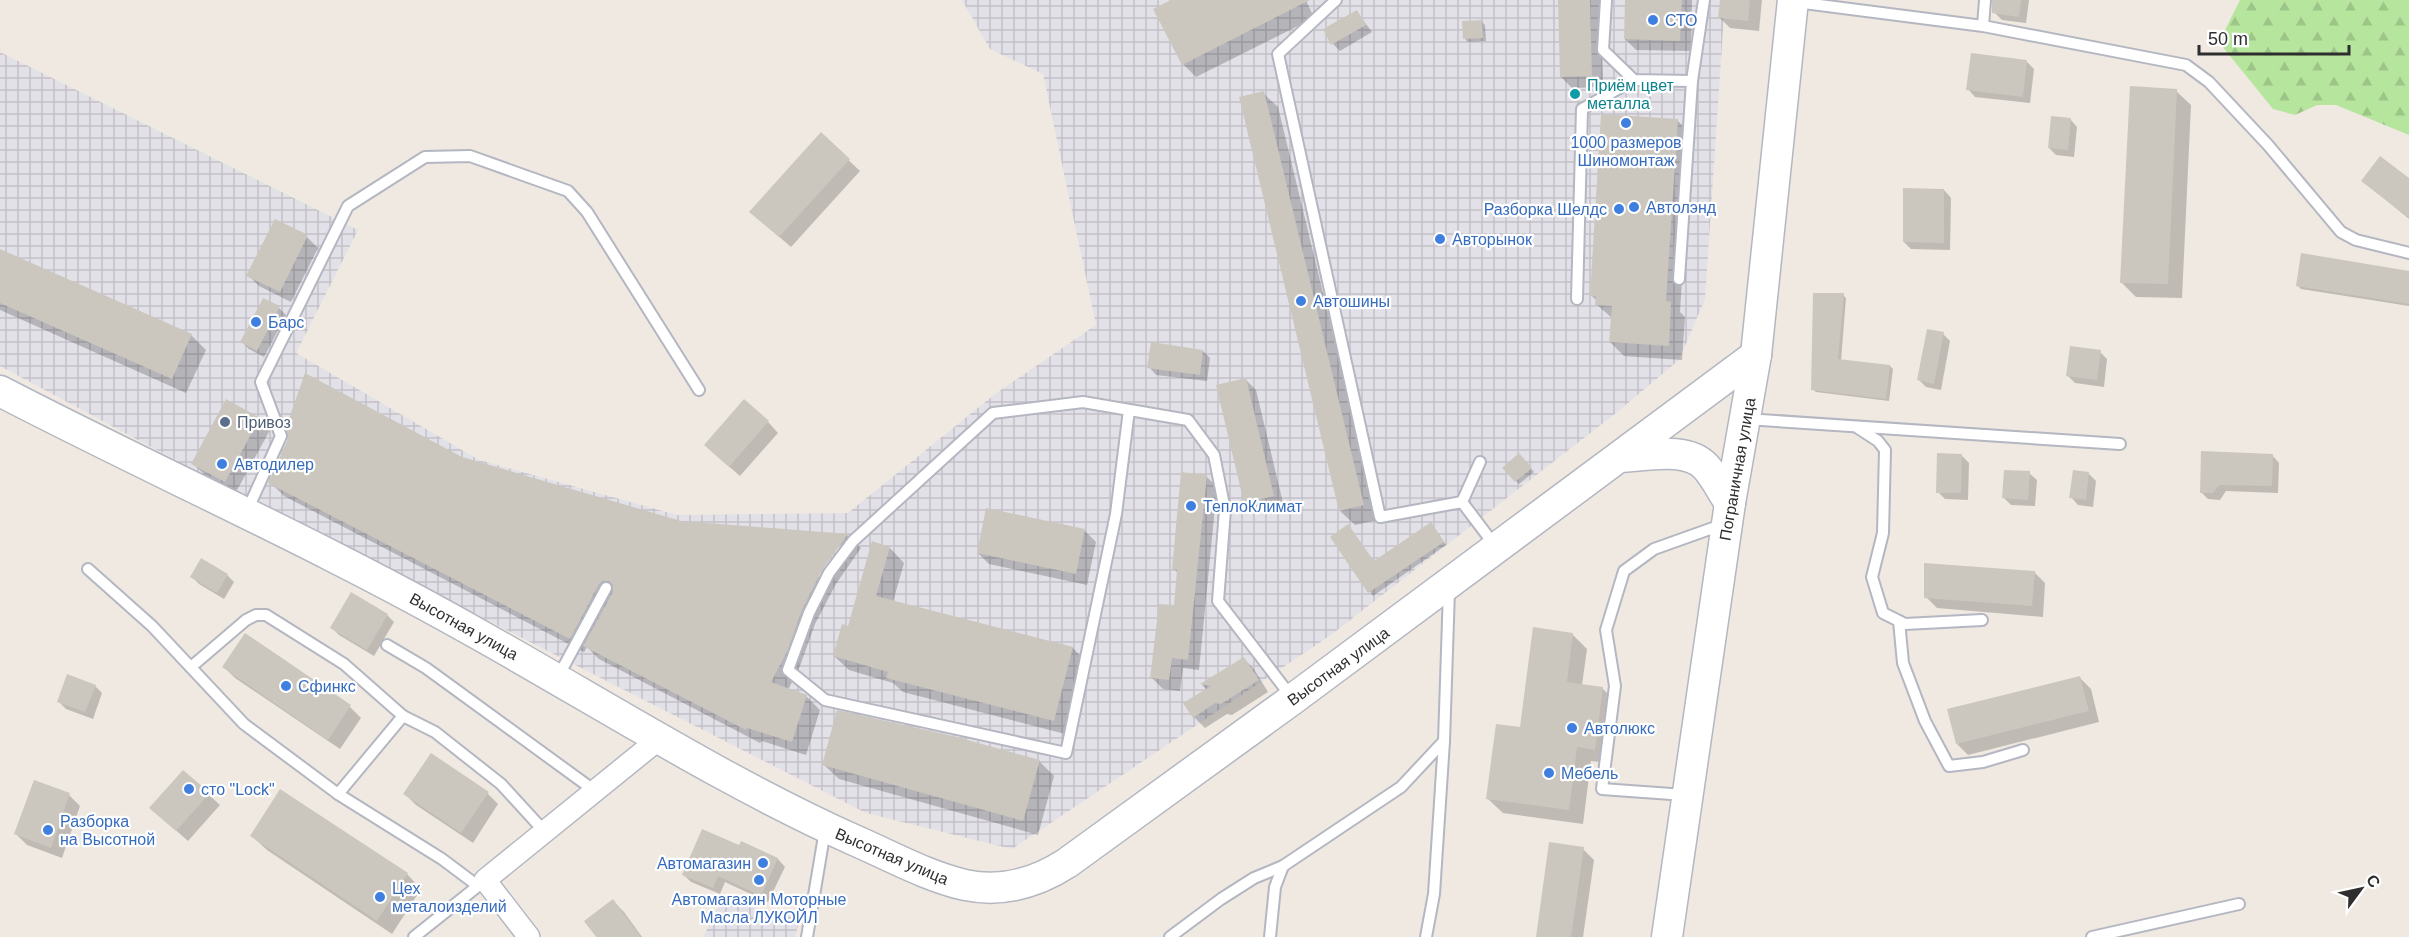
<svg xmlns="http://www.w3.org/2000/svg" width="2409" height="937" font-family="Helvetica,sans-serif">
<defs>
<pattern id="industrial-grid" width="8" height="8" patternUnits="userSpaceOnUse" patternTransform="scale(1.5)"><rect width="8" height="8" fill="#e3e1e8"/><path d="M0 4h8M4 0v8" fill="none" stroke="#c3c1c7"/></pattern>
<pattern id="forest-firs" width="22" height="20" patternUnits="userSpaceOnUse" patternTransform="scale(1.5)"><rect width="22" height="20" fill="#b6e59e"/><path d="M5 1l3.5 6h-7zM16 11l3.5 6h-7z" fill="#9dc588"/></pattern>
</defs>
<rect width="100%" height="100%" fill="#efe9e1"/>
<g fill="url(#industrial-grid)">
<polygon points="962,0 1725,0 1705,299 1679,360 1616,413 1331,635 1012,849 866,813 222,485 0,366 0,52 358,230 296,353 479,460 677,515 848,513 995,394 1096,325 1043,74 990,49"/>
<polygon points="722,900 800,918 795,937 703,937"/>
</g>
<polygon fill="url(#forest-firs)" points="2240,0 2409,0 2409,135 2336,105 2317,105 2295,115 2273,109 2222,46 2223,34"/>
<g fill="#0003" fill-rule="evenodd">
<polygon points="1174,0 1306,0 1314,18 1196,77 1183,64"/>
<polygon points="1559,0 1600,0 1603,87 1572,88 1561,77"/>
<polygon points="1626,0 1692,0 1691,51 1636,50 1625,39"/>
<polygon points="1721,0 1762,0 1759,31 1730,28 1719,17"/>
<polygon points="1997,0 2029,0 2026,23 2002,20 1995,13"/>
<polygon points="1357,12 1372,32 1340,51 1333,44"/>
<polygon points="1481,21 1485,25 1486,41 1468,42 1465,39"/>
<polygon points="2027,62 2034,69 2030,103 1975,97 1968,89"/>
<polygon points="2176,91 2191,105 2182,298 2136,297 2122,283"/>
<polygon points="1263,93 1278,107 1378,520 1355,525 1340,511"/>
<polygon points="2070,119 2077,127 2074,157 2056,155 2049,148"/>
<polygon points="1677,120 1691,134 1680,312 1685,317 1682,360 1624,356 1610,342 1612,318 1596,304 1597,301 1591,295"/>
<polygon points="821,134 860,171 791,247 762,222"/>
<polygon points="2409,179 2409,219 2363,181"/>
<polygon points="1944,190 1951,198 1950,250 1911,249 1904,242"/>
<polygon points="307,237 318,248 291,302 259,286 248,275"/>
<polygon points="0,250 191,335 206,350 186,393 0,310"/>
<polygon points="2409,273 2409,306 2301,289 2298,286"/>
<polygon points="1843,295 1846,298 1841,361 1890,366 1893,369 1889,401 1816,392 1813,389"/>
<polygon points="279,308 286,315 264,357 249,349 242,342"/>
<polygon points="1943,334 1950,341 1941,390 1926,387 1919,380"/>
<polygon points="1203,351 1210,358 1207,381 1156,375 1149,367"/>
<polygon points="2100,352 2107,359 2104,387 2075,383 2068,376"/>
<polygon points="1245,379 1256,390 1284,507 1257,513 1246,502"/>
<polygon points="259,419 270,430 236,492 204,474 193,464"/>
<polygon points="768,422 778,433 740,476 717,456"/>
<polygon points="1519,455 1534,472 1519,484 1504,468"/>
<polygon points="1961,455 1969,463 1968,500 1945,499 1938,492"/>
<polygon points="2272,455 2279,463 2278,493 2226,491 2220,500 2208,499 2201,492"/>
<path d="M 462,459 L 680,523 L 847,535 L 861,548 L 836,584 L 815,624 L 800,666 L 788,690 L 806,696 L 820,710 L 806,755 L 762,741 L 760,743 L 599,659 L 587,647 L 584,652 L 284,496 L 270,482 ZM 838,545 L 842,545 L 819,577 L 817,575 Z"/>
<polygon points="2029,473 2037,480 2035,506 2011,505 2004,498"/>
<polygon points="2089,474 2096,481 2093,507 2078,505 2071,497"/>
<polygon points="1206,476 1217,487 1199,670 1183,668 1180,691 1163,689 1151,677 1175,607 1178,573 1174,569"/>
<polygon points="987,510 1085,531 1096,542 1087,585 989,564 978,553"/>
<polygon points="1434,527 1446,545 1373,596 1332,537 1374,563"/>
<polygon points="873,543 890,548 904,563 893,602 1073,648 1087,663 1069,735 903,692 893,683 849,670 834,656 849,627"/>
<polygon points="2034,572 2045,583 2043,617 1937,608 1926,597"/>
<polygon points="227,575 234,582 224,599 199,584 192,577"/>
<polygon points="387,615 394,622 374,656 339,635 332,628"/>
<polygon points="1572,634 1587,649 1582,685 1602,688 1617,703 1609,763 1591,761 1583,824 1503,813 1488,799 1521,729"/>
<polygon points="245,635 350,707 361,718 340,749 235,678 224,667"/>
<polygon points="1243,658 1254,669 1268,692 1232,715 1227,714 1205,728 1194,717 1207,690 1202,685"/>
<polygon points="2080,678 2091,689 2099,722 1968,755 1957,744"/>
<polygon points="95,686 102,693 93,719 66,709 59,702"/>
<polygon points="1039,761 1054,776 1038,835 839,779 824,765"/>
<polygon points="184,772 220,805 188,841 162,818"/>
<polygon points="405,794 488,794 498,804 473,843 416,805"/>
<polygon points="69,795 80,806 62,858 27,845 16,834"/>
<polygon points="252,836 407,874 421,889 392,934 267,850"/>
<polygon points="742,843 778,859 785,867 768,902 725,882 720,894 691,882 684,875 740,847"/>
<polygon points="1583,849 1594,860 1583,937 1537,937"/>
<polygon points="613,901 624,912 642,937 598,937"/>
</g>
<g fill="#cbc7bf">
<polygon points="1171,0 1310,0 1182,65 1153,9"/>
<polygon points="1558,0 1590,0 1592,76 1560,77"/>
<polygon points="1625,0 1682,0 1680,41 1624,39"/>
<polygon points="1720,0 1750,0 1748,21 1718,18"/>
<polygon points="1992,0 2021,0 2019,17 1992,13"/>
<polygon points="1357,10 1366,25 1331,45 1323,29"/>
<polygon points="1482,20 1483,38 1463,39 1462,21"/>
<polygon points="1971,53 2027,60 2023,97 1966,90"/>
<polygon points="2130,86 2177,89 2168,284 2120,283"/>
<polygon points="1264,91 1364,505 1339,511 1239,97"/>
<polygon points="1601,114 1678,119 1666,301 1671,302 1669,346 1609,342 1612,306 1595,305 1596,296 1590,296"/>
<polygon points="2051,116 2071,118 2068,150 2048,148"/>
<polygon points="821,132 850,159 779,237 749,212"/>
<polygon points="2380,156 2409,178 2409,218 2361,181"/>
<polygon points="1903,188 1944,189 1944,243 1903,242"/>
<polygon points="275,219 308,235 280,292 246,276"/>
<polygon points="0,249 192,334 172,379 0,303"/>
<polygon points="2301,253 2409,271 2409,304 2296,286"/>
<polygon points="1813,293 1844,293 1838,359 1890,365 1886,399 1811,390"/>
<polygon points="263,298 280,306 257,351 240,342"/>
<polygon points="1927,329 1944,332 1934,384 1917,380"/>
<polygon points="1151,342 1203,350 1200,375 1147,368"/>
<polygon points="2070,346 2101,350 2097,380 2066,376"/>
<polygon points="305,373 462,457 681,521 848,534 822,570 802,610 787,652 771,682 807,695 792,742 747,728 746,730 583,646 613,592 613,585 609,581 603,581 599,584 570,639 268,483 288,439 286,427"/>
<polygon points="1246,378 1274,496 1244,503 1216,385"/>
<polygon points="226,399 260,418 225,482 191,464"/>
<polygon points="744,399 769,421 729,467 704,445"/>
<polygon points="2201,451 2273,454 2272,486 2219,485 2213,493 2200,493"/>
<polygon points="1519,453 1532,468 1515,482 1502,468"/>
<polygon points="1937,453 1962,454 1961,493 1936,493"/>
<polygon points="2004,470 2030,471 2028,500 2002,498"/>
<polygon points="2073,470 2089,472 2086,500 2069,498"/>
<polygon points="1181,472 1207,475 1188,660 1172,658 1169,680 1150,678 1159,604 1174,605 1177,570 1172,569"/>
<polygon points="986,508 1085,529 1076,574 977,553"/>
<polygon points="1431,522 1444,542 1368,593 1330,537 1348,524 1374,561"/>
<polygon points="872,541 890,547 876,596 1073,647 1054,721 886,678 888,672 833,656 842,624 848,626"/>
<polygon points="201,558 228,574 217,593 190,577"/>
<polygon points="1924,563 2035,571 2032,606 1924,598"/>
<polygon points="351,592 388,614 367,650 330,628"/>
<polygon points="1533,627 1573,633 1567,682 1603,687 1595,750 1577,747 1569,810 1486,799 1496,724 1520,727"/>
<polygon points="245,633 351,705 328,740 222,667"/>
<polygon points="1244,657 1259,680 1221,704 1215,703 1193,718 1183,703 1211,686 1200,684"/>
<polygon points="67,674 96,685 85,712 57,702"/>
<polygon points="2080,676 2089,711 1956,744 1947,709"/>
<polygon points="837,710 953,736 1040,760 1023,821 822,765"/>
<polygon points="431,753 489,792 461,833 403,794"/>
<polygon points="183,770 210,793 176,831 149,808"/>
<polygon points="34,780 70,793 51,848 14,834"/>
<polygon points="280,789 408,873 377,921 250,836"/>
<polygon points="702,829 739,845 741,841 778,858 761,896 718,876 713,888 682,875"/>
<polygon points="1549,842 1584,847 1571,937 1536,937"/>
<polygon points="613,899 641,937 596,937 584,921"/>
</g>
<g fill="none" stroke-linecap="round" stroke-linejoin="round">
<g stroke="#b4b7c1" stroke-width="14">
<g id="lane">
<polyline points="1336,0 1278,54 1380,517 1462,502 1496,547"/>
<polyline points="1606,0 1603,50 1634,80 1692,81 1679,279"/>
<polyline points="1796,2 1983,26 2186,65 2209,82 2268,145 2341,232 2356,240 2409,253"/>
<polyline points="1983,26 1985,0"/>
<polyline points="1692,81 1704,0"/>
<polyline points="1577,299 1582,109 1634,80"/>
<polyline points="1129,410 1116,514 1066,753 825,700 788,670 809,613 829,573 853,541 993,413 1083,402 1188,420 1214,455 1225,510 1218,601 1293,699"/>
<polyline points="1746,419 2120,444"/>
<polyline points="1858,428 1878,441 1885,450 1883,533 1872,577 1883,613 1905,624 1982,620"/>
<polyline points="1462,502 1480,462"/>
<polyline points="247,511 281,436 261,382 348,206 425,157 470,156 568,191 587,212 699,390"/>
<polyline points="88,569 152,626 244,724 338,794 442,859 478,886"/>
<polyline points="1899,621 1903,663 1925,721 1949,766 1983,762 2023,750"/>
<polyline points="387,645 426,668 595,791"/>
<polyline points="191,667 246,620 256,615 266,615 344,664 403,716"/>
<polyline points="558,677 606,588"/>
<polyline points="338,794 403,716 435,732 501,784 544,831"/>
<polyline points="1685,795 1602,789 1615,686 1606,630 1624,571 1654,549 1724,524"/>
<polyline points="414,937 483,882"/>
<polyline points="807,937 825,830"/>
<polyline points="1170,937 1221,899 1254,878 1283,866 1401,787 1444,741"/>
<polyline points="1270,937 1275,887 1283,866"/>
<polyline points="1426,937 1434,894 1444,741 1449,590"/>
<polyline points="2092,937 2239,904"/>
</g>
</g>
<g stroke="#b4b7c1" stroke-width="24">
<polyline id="street" points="529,937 485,880 659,739"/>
</g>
<g stroke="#b4b7c1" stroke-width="33">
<g id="secondary">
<path d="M 0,391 C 158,473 321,545 476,633 C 601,703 723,781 854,840 C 891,856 926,876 965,885 C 1003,893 1036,883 1067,863 L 1293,699 L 1756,355"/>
<path d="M 1620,457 C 1646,456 1687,446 1706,467 C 1716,478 1722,492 1730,503"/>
<polyline points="1667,937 1730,503 1756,355 1793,0"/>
</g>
</g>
<use href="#lane" stroke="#fff" stroke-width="10"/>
<use href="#street" stroke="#fff" stroke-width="21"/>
<use href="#secondary" stroke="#fff" stroke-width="30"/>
</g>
<g fill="#3f7fe0" stroke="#fff" stroke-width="2">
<circle cx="1653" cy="20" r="6"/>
<circle cx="1626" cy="123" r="6"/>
<circle cx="1634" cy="207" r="6"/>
<circle cx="1619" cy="209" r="6"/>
<circle cx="1440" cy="239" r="6"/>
<circle cx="1301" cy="301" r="6"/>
<circle cx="256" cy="322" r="6"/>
<circle cx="222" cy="464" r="6"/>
<circle cx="1191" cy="506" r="6"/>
<circle cx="286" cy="686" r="6"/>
<circle cx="1572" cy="728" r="6"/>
<circle cx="1549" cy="773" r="6"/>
<circle cx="189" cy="789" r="6"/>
<circle cx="48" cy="830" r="6"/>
<circle cx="763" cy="863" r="6"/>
<circle cx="759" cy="880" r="6"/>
<circle cx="380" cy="897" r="6"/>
</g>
<circle fill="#0f9aa8" stroke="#fff" stroke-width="2" cx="1575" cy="94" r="6"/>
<circle fill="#5c6f8a" stroke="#fff" stroke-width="2" cx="225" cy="422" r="6"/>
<g text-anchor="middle" stroke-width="4.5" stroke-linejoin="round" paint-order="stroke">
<g font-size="16" fill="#366cbe" stroke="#fff" text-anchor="start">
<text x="1665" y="26">СТО</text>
<text x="1626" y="148" text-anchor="middle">1000 размеров<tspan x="1626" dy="18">Шиномонтаж</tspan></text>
<text x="1646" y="213">Автолэнд</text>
<text x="1607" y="215" text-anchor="end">Разборка Шелдс</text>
<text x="1452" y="245">Авторынок</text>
<text x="1313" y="307">Автошины</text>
<text x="268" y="328">Барс</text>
<text x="234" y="470">Автодилер</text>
<text x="1203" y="512">ТеплоКлимат</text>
<text x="298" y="692">Сфинкс</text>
<text x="1584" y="734">Автолюкс</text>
<text x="1561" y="779">Мебель</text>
<text x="201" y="795">сто "Lock"</text>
<text x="60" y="827">Разборка<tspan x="60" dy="18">на Высотной</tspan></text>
<text x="751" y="869" text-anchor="end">Автомагазин</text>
<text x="392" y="894">Цех<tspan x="392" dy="18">металоизделий</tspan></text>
<text x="759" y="905" text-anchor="middle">Автомагазин Моторные<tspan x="759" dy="18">Масла ЛУКОЙЛ</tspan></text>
</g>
<g font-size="16" fill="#0d838f" stroke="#fff" text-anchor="start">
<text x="1587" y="91">Приём цвет<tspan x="1587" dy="18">металла</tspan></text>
</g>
<g font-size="16" fill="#4e5e75" stroke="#fff" text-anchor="start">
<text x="237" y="428">Привоз</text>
</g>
<g font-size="16" fill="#2e2e2e" stroke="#fff">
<text transform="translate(1737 469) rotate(-80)" y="6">Пограничная улица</text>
<text transform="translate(464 626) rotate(29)" y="6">Высотная улица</text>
<text transform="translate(1338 666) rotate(-36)" y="6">Высотная улица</text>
<text transform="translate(892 856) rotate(23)" y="6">Высотная улица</text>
</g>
</g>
<g transform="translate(2361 889) rotate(57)" stroke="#ffffff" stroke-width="4.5" paint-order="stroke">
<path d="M0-4.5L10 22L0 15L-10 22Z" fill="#2e2e2e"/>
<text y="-9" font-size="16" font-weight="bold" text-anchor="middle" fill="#2e2e2e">С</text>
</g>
<path d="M2199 45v9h150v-9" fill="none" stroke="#2e2e2e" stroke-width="3"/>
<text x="2208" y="45" font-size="18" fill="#2e2e2e" stroke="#ffffff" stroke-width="4.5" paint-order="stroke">50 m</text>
</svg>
